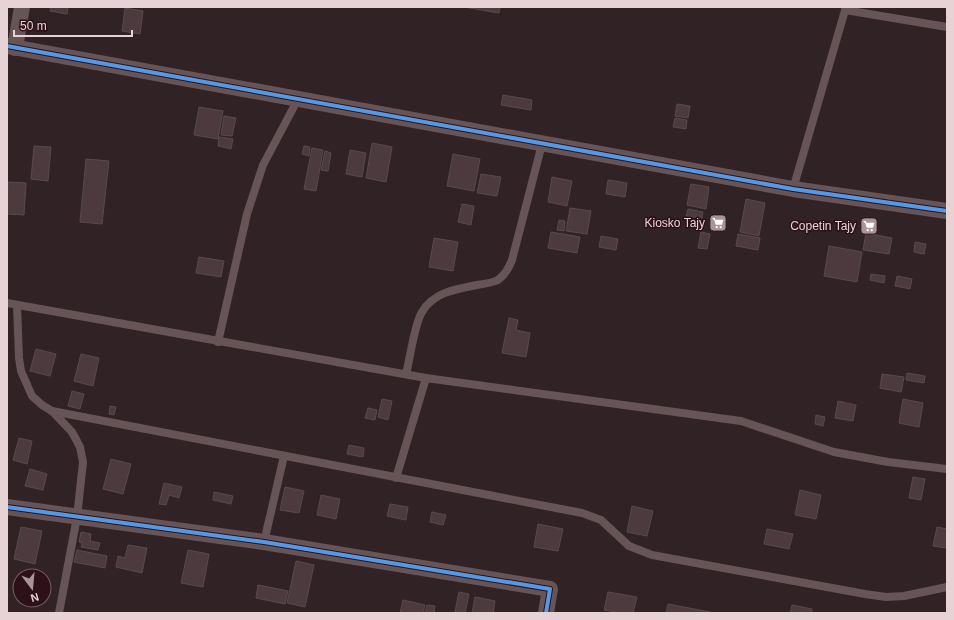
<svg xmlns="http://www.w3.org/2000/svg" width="954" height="620" font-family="Arial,sans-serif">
<rect width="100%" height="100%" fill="#312225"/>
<g fill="#4d3a3f" stroke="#574a4d">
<polygon points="51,7 68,7 67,14 50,11"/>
<polygon points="464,7 500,7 499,13"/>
<polygon points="125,8 143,11 140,34 122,31"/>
<polygon points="503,95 532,100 531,110 501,105"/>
<polygon points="677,104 690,106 688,118 675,116"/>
<polygon points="199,107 223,111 218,139 194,135"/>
<polygon points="224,116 236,118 232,136 221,135"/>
<polygon points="675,118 687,120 686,129 673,127"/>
<polygon points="219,137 233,139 231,149 218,146"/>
<polygon points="372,143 392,147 386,182 366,178"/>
<polygon points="34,146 51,147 48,181 31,179"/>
<polygon points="304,146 310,147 309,156 302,154"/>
<polygon points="312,148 323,150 316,191 304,189"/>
<polygon points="350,150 366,153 362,177 346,174"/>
<polygon points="325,151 331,153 328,171 321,170"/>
<polygon points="453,154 480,159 474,191 447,186"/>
<polygon points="86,159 109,161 102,224 80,222"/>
<polygon points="481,174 501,177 497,196 477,193"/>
<polygon points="552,177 572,181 567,206 548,202"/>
<polygon points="608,180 627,183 625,197 606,194"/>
<polygon points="8,182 26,183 24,215 7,214"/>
<polygon points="691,184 709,187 706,209 687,205"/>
<polygon points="746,199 765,203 759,236 740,232"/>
<polygon points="462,204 474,206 471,225 458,222"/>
<polygon points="570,208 591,211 587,234 566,231"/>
<polygon points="688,209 703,212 702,218 686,216"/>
<polygon points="559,220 565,221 564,231 557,230"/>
<polygon points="551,232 580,237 577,253 548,248"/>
<polygon points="701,232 710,234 707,249 698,248"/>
<polygon points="866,233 892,238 889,254 863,250"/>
<polygon points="738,234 760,238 758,250 736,246"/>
<polygon points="601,236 618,239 616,250 599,247"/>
<polygon points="434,238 458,242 453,271 429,267"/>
<polygon points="915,242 926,244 924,254 914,252"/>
<polygon points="829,246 862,252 857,282 824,276"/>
<polygon points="199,257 224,261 221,277 196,273"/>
<polygon points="871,274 885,276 884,283 870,280"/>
<polygon points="897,276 912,279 910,289 895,286"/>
<polygon points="509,318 518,320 516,330 530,333 526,357 502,353"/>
<polygon points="36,349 56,354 50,376 30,371"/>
<polygon points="81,354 99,358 93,386 74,381"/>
<polygon points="907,373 925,376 924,383 906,380"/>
<polygon points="882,374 904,377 901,392 880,388"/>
<polygon points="72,391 84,394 80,409 68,406"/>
<polygon points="382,399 392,401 388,420 378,417"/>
<polygon points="903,399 923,403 919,427 899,423"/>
<polygon points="838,401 856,405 853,421 835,418"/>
<polygon points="110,406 116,407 114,415 109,414"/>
<polygon points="368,408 377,410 375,420 365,418"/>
<polygon points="816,415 825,417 823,426 815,424"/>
<polygon points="19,438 32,441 27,464 13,460"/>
<polygon points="349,445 364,448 363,457 347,454"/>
<polygon points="111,459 131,464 123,494 103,489"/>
<polygon points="30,469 47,474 43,490 25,486"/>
<polygon points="913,477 925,479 921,500 909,498"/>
<polygon points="164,483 182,487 179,498 169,495 166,505 159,504"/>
<polygon points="285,487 304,491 299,513 280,510"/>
<polygon points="800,490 821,495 816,519 795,515"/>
<polygon points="214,492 233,496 231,504 213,500"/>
<polygon points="321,495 340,499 336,519 317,515"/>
<polygon points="390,504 408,507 406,520 387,516"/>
<polygon points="632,506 653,511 647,536 627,532"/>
<polygon points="432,512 446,515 443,525 430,522"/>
<polygon points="538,524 563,529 558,551 534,547"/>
<polygon points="21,527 42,531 35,564 14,559"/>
<polygon points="937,527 947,529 947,548 933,546"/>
<polygon points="767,529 793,534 789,549 764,544"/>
<polygon points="81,532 91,534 90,541 100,543 98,550 81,547 82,543 79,542"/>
<polygon points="128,545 147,548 142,573 116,567 118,556 125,558"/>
<polygon points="77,550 107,556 105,568 74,562"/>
<polygon points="188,550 209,554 203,587 181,583"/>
<polygon points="296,561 314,565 305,607 287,603"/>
<polygon points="258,585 288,591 285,604 256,598"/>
<polygon points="459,592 469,594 465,613 455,612"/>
<polygon points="608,592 637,597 633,613 622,613 604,610"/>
<polygon points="475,597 495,601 493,613 472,613"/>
<polygon points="403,600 425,605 423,613 400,613"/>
<polygon points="668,604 710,612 709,613 666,613"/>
<polygon points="427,605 435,606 434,613 425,613"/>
<polygon points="792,605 812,609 812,613 790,613"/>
</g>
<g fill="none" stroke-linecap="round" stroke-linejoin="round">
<g stroke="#665457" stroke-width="8">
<polyline points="845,10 947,27"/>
<polyline points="793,189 846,7"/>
<polyline points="7,303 426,378 741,421 834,452 888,462 947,469"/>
<polyline points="17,305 19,358 21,371 32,396 42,405 52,411 72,432 80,447 83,462 77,517 59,613"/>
<polyline points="218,342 247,214 263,165 298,99"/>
<path d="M 406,374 C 410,359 414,325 422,312 C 434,292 456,289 477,285 C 484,284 492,283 498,280 C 505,275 509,268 512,260 L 542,144"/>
<polyline points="52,411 582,513 601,520 629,546 652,555 865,594 886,597 904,596 947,587"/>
<polyline points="396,478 426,378"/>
<polyline points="264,542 284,456"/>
</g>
<g stroke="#665457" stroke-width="16">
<polyline points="7,46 793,189 947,211"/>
<polyline points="15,48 22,7"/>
<polyline points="7,507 264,542 550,589 546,613"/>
</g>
<g stroke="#2c1218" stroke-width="6">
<g id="cycleway">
<polyline points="7,46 793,189 947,211"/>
<polyline points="7,507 264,542 550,589 546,613"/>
</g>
</g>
<use href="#cycleway" stroke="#5399e6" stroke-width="4"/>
</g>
<defs>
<g id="supermarket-square" transform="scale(0.9)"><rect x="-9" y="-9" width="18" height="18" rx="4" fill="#a79598" stroke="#2c1218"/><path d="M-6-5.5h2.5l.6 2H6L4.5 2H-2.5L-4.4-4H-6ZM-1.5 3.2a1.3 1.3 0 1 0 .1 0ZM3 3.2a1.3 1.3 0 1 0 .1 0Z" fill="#fff"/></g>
</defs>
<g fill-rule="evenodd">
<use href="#supermarket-square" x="718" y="223"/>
<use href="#supermarket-square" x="869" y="226"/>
</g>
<g text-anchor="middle" stroke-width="3" stroke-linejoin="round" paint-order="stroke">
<g font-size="12" fill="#e7d3d6" stroke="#2c1218" text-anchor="end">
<text x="705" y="227">Kiosko Tajy</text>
<text x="856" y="230">Copetin Tajy</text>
</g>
</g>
<rect width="954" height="620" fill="none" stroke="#e7d3d6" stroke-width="16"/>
<g transform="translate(32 588) rotate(164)"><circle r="19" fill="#2c1218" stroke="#775f64"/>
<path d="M0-3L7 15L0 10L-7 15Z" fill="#a79598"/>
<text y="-6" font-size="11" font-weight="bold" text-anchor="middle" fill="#e7d3d6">N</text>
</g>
<path d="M14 30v6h118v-6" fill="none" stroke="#e7d3d6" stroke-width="2"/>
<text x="20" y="30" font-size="12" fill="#e7d3d6" stroke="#2c1218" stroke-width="3" paint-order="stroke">50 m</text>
</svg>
